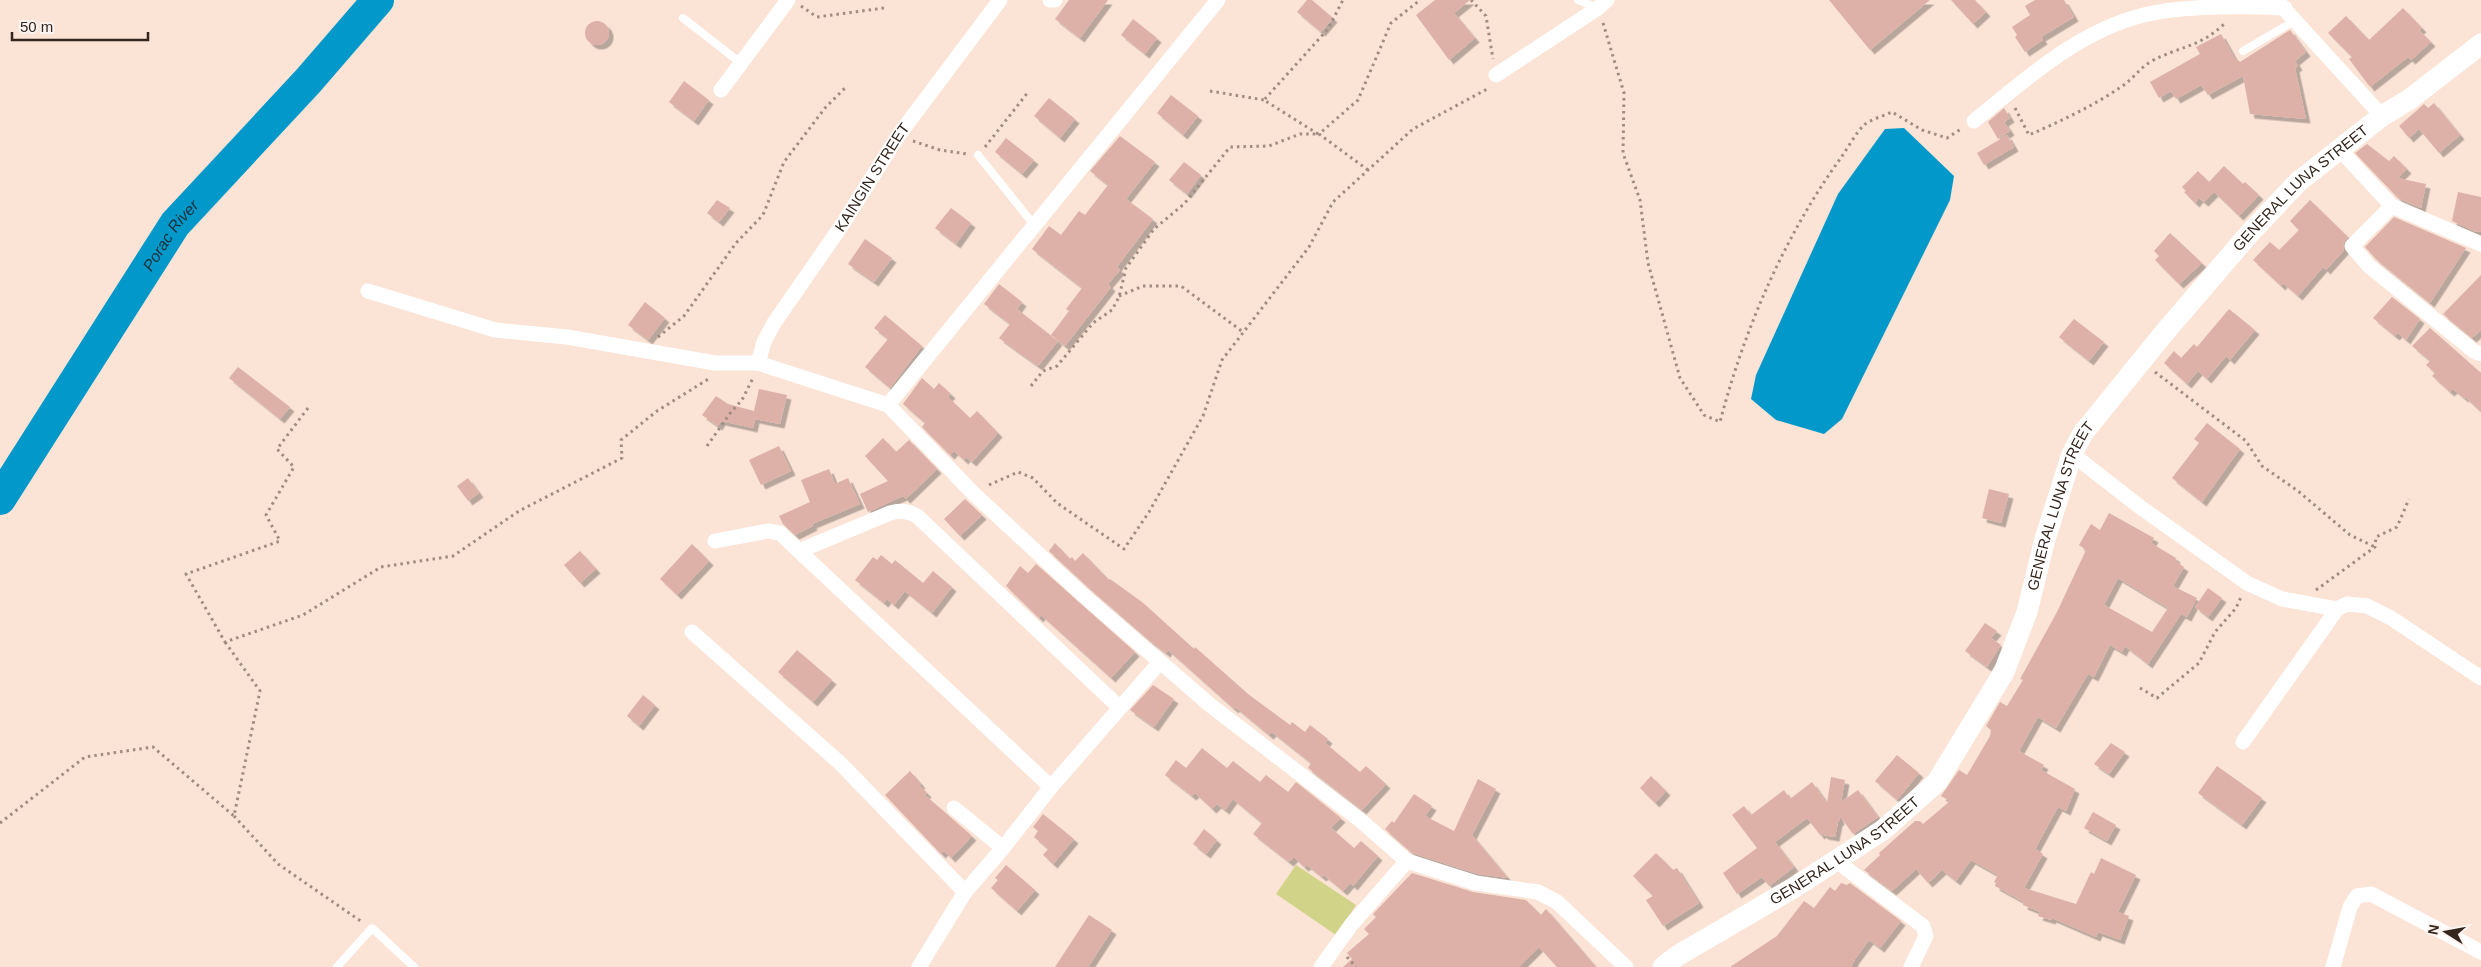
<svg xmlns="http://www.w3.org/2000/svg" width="2481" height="967" font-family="Arial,sans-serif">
<defs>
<filter id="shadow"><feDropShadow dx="4.5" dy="4.5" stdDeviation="0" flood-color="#0004"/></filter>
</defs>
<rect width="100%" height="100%" fill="#fbe3d6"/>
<polygon fill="#d1d488" points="1296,865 1356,905 1336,935 1276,894"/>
<polygon fill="#0299ca" points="1904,128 1954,176 1950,200 1842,419 1824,434 1776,420 1751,399 1756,375 1838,194 1885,129"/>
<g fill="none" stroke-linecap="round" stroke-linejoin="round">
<path stroke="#0299ca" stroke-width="32" id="s1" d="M 0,499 L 175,224 L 308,81 L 378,0"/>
</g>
<g fill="#ddb1a8" fill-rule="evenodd" filter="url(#shadow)">
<polygon points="1069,0 1108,0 1080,38 1055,19"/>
<polygon points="1307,0 1312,0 1333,18 1321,32 1297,12"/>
<polygon points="1435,0 1470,0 1454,13 1475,38 1449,60 1416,15"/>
<polygon points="1829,0 1930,0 1870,50"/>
<polygon points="1951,0 1975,0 1986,12 1973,24"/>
<polygon points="2035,0 2064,0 2074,17 2041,37 2043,40 2025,52 2015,37 2017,35 2012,27 2030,15 2025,6"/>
<polygon points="2403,8 2422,28 2419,30 2431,42 2411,60 2408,57 2370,87 2349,59 2352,57 2328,33 2346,16 2369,40"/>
<polygon points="1133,19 1157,38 1145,54 1121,35"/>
<circle cx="597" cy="33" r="12"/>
<polygon points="2290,30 2306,52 2295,61 2298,66 2295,68 2306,119 2250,114 2243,76 2208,95 2201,85 2176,99 2171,91 2159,98 2150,82 2200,54 2196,47 2221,34 2236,61 2238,60 2240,62"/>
<polygon points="684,81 709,100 694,121 669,102"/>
<polygon points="1171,95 1198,116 1183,135 1157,113"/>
<polygon points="1049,98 1075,119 1060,138 1034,116"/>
<polygon points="2434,103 2460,135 2439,153 2419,129 2409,138 2399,126 2424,104 2428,108"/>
<polygon points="2004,108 2010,118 2004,122 2010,131 1998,139 1988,122"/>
<polygon points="2007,135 2014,147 1984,165 1977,153"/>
<polygon points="1120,136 1155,162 1126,199 1153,219 1117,267 1120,270 1108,284 1111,287 1065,346 1051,335 1069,311 1066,309 1082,288 1032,249 1049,226 1061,235 1079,211 1085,215 1108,185 1090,171"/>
<polygon points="1006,138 1034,160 1022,174 995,152"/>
<polygon points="2367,144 2389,161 2394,156 2407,169 2398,178 2426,184 2421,208 2398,198 2355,153"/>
<polygon points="1184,162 1201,175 1187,194 1169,180"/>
<polygon points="2224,166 2243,184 2245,182 2259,195 2239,216 2214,192 2204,202 2199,198 2195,203 2184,192 2186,191 2182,187 2198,171 2209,182"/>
<polygon points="2458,192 2481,197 2481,231 2476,232 2452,221"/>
<polygon points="717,200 730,208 719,222 707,213"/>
<polygon points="2310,200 2348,237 2343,244 2344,250 2326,270 2323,267 2298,296 2283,283 2281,286 2253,260 2270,242 2279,250 2299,230 2290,221"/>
<polygon points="951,208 971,223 956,244 935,228"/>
<polygon points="2394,217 2466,248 2430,303 2376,259 2365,247"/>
<polygon points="2170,233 2202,263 2179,284 2155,260 2159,256 2154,251"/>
<polygon points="865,239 892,258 874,282 848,264"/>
<polygon points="2481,275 2481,330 2472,338 2443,314"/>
<polygon points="999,284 1022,302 1017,309 1058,341 1038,366 999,338 1010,324 984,304"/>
<polygon points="2392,297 2420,319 2406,340 2398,333 2395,336 2373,318"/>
<polygon points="645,302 665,318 648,340 628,325"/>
<polygon points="2229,309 2255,330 2230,360 2226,356 2207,379 2198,371 2187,384 2164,363 2174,351 2181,358 2194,344 2197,347"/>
<polygon points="885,315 922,346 890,388 865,367 888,339 874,328"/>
<polygon points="2074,319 2104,342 2089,361 2059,337"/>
<polygon points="2430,328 2481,373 2481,412 2465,397 2464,398 2453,389 2450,392 2432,376 2435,373 2426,365 2430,361 2412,346"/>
<polygon points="238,367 290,407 280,419 229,378"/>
<polygon points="922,378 934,389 939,383 951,394 948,397 970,418 977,411 998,433 972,462 966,457 964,460 954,451 950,455 922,427 925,423 903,404"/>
<polygon points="759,389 787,395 780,424 755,419 753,428 721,421 718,426 702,415 716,396 728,404 754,411"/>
<polygon points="2207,423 2240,449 2202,502 2172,478 2199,443 2194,439"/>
<polygon points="883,438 896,452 909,440 937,469 906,499 903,496 868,512 860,494 888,481 865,456"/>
<polygon points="779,446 791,471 761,485 749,460"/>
<polygon points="829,469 835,484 848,478 860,504 812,524 813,526 795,535 783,524 779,516 810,502 801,480"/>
<polygon points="468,478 479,493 468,501 457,486"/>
<polygon points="1989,489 2009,494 2001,523 1982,518"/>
<polygon points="965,499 982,515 960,536 944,519"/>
<path d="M 2109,513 L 2154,538 L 2151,543 L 2176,558 L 2175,561 L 2184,567 L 2173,586 L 2197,598 L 2187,617 L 2181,614 L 2148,664 L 2125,646 L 2122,652 L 2110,645 L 2094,677 L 2088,674 L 2056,728 L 2038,717 L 2019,751 L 2044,765 L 2041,770 L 2075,789 L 2066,811 L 2058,807 L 2035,849 L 2043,854 L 2024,888 L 2076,904 L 2091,872 L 2094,874 L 2101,858 L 2136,875 L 2118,912 L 2129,916 L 2120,940 L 2098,932 L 2096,937 L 2052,918 L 2051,920 L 2038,916 L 2040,912 L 2023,905 L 2024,902 L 1995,886 L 1996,883 L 1994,882 L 1998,875 L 1971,860 L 1956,881 L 1942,870 L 1928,883 L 1916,869 L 1892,891 L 1864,870 L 1880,855 L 1879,853 L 1915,821 L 1920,821 L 1923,824 L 1950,801 L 1941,796 L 1959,770 L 1967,775 L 1990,736 L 1991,730 L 1986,726 L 2000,702 L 2007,706 L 2023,680 L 2020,679 L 2057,612 L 2086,550 L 2079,545 L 2091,524 L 2100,530 ZM 2118,578 L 2168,608 L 2152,632 L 2104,605 Z"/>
<polygon points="1055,543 1070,559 1072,557 1075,561 1083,553 1109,580 1110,579 1142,602 1194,649 1195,647 1248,694 1290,725 1292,722 1305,732 1310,725 1328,739 1325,743 1360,772 1366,766 1386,784 1362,810 1308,768 1311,763 1272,732 1269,735 1235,707 1234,709 1168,650 1166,653 1150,641 1089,588 1049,551"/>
<polygon points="692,544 709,561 677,595 660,579"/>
<polygon points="580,551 596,569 580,583 564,565"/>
<polygon points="881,555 892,564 895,560 923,583 933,571 952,587 932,613 905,591 894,605 887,599 884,603 855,580 873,557 877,560"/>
<polygon points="1036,564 1135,652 1111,678 1041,615 1039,618 1006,586 1020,566 1028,573"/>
<polygon points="2208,588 2222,598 2208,617 2195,607"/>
<polygon points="1985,623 1997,631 1991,638 2001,645 1987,667 1965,651"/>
<polygon points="797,650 832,680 813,702 778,672"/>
<polygon points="1153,685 1174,699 1154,727 1130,710"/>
<polygon points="643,695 655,705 639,726 627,716"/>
<polygon points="2111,743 2125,752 2109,774 2094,764"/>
<polygon points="1202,748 1227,768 1233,761 1260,782 1266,775 1288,792 1296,782 1341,818 1331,828 1354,848 1361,841 1378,856 1353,886 1350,883 1343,891 1324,875 1322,877 1307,865 1304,867 1294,857 1289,862 1253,834 1262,823 1233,799 1225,810 1217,804 1212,809 1195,793 1192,796 1165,775 1176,760 1186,768"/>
<polygon points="1897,755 1919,773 1897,800 1875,781"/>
<polygon points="2217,766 2262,798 2242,825 2198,793"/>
<polygon points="910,771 921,784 919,785 927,793 925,795 972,836 951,858 944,851 941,854 885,795"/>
<polygon points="1651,776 1666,791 1655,803 1640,788"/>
<polygon points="1831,777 1845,780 1841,802 1858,790 1878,817 1853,834 1839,815 1840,820 1838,822 1835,837 1823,835 1823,833 1820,835 1807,818 1775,842 1794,867 1769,886 1762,877 1737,894 1723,873 1757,848 1732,815 1744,806 1751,815 1784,790 1790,799 1812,782 1827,803"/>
<polygon points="1478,779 1496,789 1472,835 1508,878 1478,874 1412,853 1385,829 1392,821 1394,823 1414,794 1432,806 1425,816 1454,831"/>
<polygon points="2093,812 2116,825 2107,841 2084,828"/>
<polygon points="1043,814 1074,839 1053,864 1043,855 1048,849 1034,837 1038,831 1033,827"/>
<polygon points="1204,829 1217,840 1206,854 1193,844"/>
<polygon points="1656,853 1673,870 1677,868 1699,903 1663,926 1646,900 1653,896 1633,876"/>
<polygon points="1006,865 1035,890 1017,911 991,888 998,880 995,878"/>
<polygon points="1412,873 1473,892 1526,900 1541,915 1546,909 1596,967 1557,967 1539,947 1519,967 1343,967 1352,959 1347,953 1369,934 1364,929 1376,917 1373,914"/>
<polygon points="1841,883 1847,885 1850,883 1901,921 1880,948 1869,940 1855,959 1851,967 1730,967 1777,936 1804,901 1814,908 1830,887 1835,891"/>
<polygon points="1089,915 1112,930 1088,967 1055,967"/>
</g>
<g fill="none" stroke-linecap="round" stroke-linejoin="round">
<g stroke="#a08c81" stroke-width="3" stroke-dasharray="2.5 4" stroke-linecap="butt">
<polyline points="1471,0 1486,16 1493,59"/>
<polyline points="801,6 817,17 884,8"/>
<path d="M 1603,23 L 1624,93 L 1623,153 L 1640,200 L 1648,263 L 1680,378 L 1704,415 L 1720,422 C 1744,330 1784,237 1840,159 C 1848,148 1855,134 1864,125 C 1871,119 1884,116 1892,112 L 1922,130 L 1947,138 L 1961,129"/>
<polyline points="1210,91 1264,100"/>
<path d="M 2015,108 L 2029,135 C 2059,122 2093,106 2121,87 C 2132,80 2139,69 2150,62 C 2179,46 2199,48 2224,24"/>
<polyline points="1318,134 1264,100 1328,29 1343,0"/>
<polyline points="913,141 940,150 967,154"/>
<polyline points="985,147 1029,91"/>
<polyline points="1368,170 1319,134 1358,100 1391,23 1420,0"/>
<polyline points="1119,296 1143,286 1181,286 1243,332"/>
<polyline points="658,337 684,316 736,243 763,215 784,162 825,108 846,87"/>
<polyline points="2155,372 2246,441 2262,466 2298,491 2350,535 2375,547"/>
<polyline points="1031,386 1043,371 1057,366 1093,323 1112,310 1119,297 1126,268 1154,229 1184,204 1230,147 1269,146 1300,134 1319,134"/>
<polyline points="308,408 277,449 294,467 266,515 280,541 186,574 225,642 303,615 381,567 453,556 519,511 622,458 621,440 657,411 710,378"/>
<polyline points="707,446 731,412 742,400 753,378"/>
<polyline points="989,485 1018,472 1033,478 1057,503 1124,549 1149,512 1203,416 1222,360 1309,247 1333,202 1413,129 1489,88"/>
<polyline points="2316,590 2375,547 2376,537 2397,527 2409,499"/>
<polyline points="2140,688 2157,698 2199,663 2215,632 2236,608 2241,597"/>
<polyline points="234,816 278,864 362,922"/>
<polyline points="0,823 85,757 153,747 234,816 260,691 225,642"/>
<polyline points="1347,957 1356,967"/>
</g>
<g stroke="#fff" stroke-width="8">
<polyline points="1578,0 1598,8"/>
<polyline points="683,18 742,64"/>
<polyline points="2243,51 2294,21"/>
<polyline points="978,155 1035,226"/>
<polyline points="337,967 372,928 414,967"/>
</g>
<g stroke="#fff" stroke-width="15">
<polyline points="1050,0 1055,0"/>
<polyline points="2277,1 2382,116"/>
<polyline points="1496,75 1598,8 1607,0"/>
<polyline points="721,90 788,0"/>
<path d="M 1974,121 C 2025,80 2078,31 2144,15 C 2184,5 2243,6 2285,8"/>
<polyline points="2340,150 2392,206 2481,244"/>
<polyline points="2392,206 2352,246 2369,266 2475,352 2481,354"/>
<polyline points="368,291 495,330 567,337 715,363 758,363 888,405 973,493 1083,595 1210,705 1360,820 1407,861 1476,883 1538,892 1557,902 1626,967"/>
<path id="s2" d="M 758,363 L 764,342 L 774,323 L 842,225 L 898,136 L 1000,0"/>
<polyline points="888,405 1218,0"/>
<polyline points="2072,454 2140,507 2247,583 2282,599 2337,609 2347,604 2367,606 2391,618 2481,678"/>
<path d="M 715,541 L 768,531 L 780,533 L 799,551 L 890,513 C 901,510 908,511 917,516 L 1119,707"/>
<polyline points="799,551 1051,787"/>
<polyline points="692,632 840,763 965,892"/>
<polyline points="2243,742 2337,609"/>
<polyline points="954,808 1003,848"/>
<polyline points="1835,860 1923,926 1926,936 1911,967"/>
<polyline points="919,967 965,892 1003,848 1051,787 1160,662"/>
<polyline points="1321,967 1351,925 1407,861"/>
<polyline points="2333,967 2350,907 2357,896 2371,894 2481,952"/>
</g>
<path stroke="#fff" stroke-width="21" id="s3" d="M 1663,967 L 1677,956 L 1795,887 L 1883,830 L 1937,782 L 2004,672 L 2027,612 L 2045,539 L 2072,454 L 2083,433 L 2165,332 L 2249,234 L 2298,182 L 2382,116 L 2410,99 L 2481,44"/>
</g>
<g text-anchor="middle" stroke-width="5" stroke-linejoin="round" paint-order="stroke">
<g font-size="15" fill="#34251d" stroke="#fcf4f0">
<text dy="5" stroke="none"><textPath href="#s2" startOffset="219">KAINGIN STREET</textPath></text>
<text dy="5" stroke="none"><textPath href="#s3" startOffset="1041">GENERAL LUNA STREET</textPath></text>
<text dy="5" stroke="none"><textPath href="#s3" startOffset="636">GENERAL LUNA STREET</textPath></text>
<text dy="5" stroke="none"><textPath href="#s3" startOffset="216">GENERAL LUNA STREET</textPath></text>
</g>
<g font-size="16" font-style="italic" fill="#1c303a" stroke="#fcf4f0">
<text dy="6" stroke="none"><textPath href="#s1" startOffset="314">Porac River</textPath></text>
</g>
</g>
<g transform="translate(2446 932) rotate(281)" stroke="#fcf4f0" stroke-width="4" paint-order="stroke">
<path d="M0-4L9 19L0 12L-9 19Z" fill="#34251d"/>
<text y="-8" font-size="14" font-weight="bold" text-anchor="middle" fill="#34251d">N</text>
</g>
<path d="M12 32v8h136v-8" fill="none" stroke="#34251d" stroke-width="2.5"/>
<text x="20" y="32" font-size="15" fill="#34251d" stroke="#fcf4f0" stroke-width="4" paint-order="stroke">50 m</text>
</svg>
